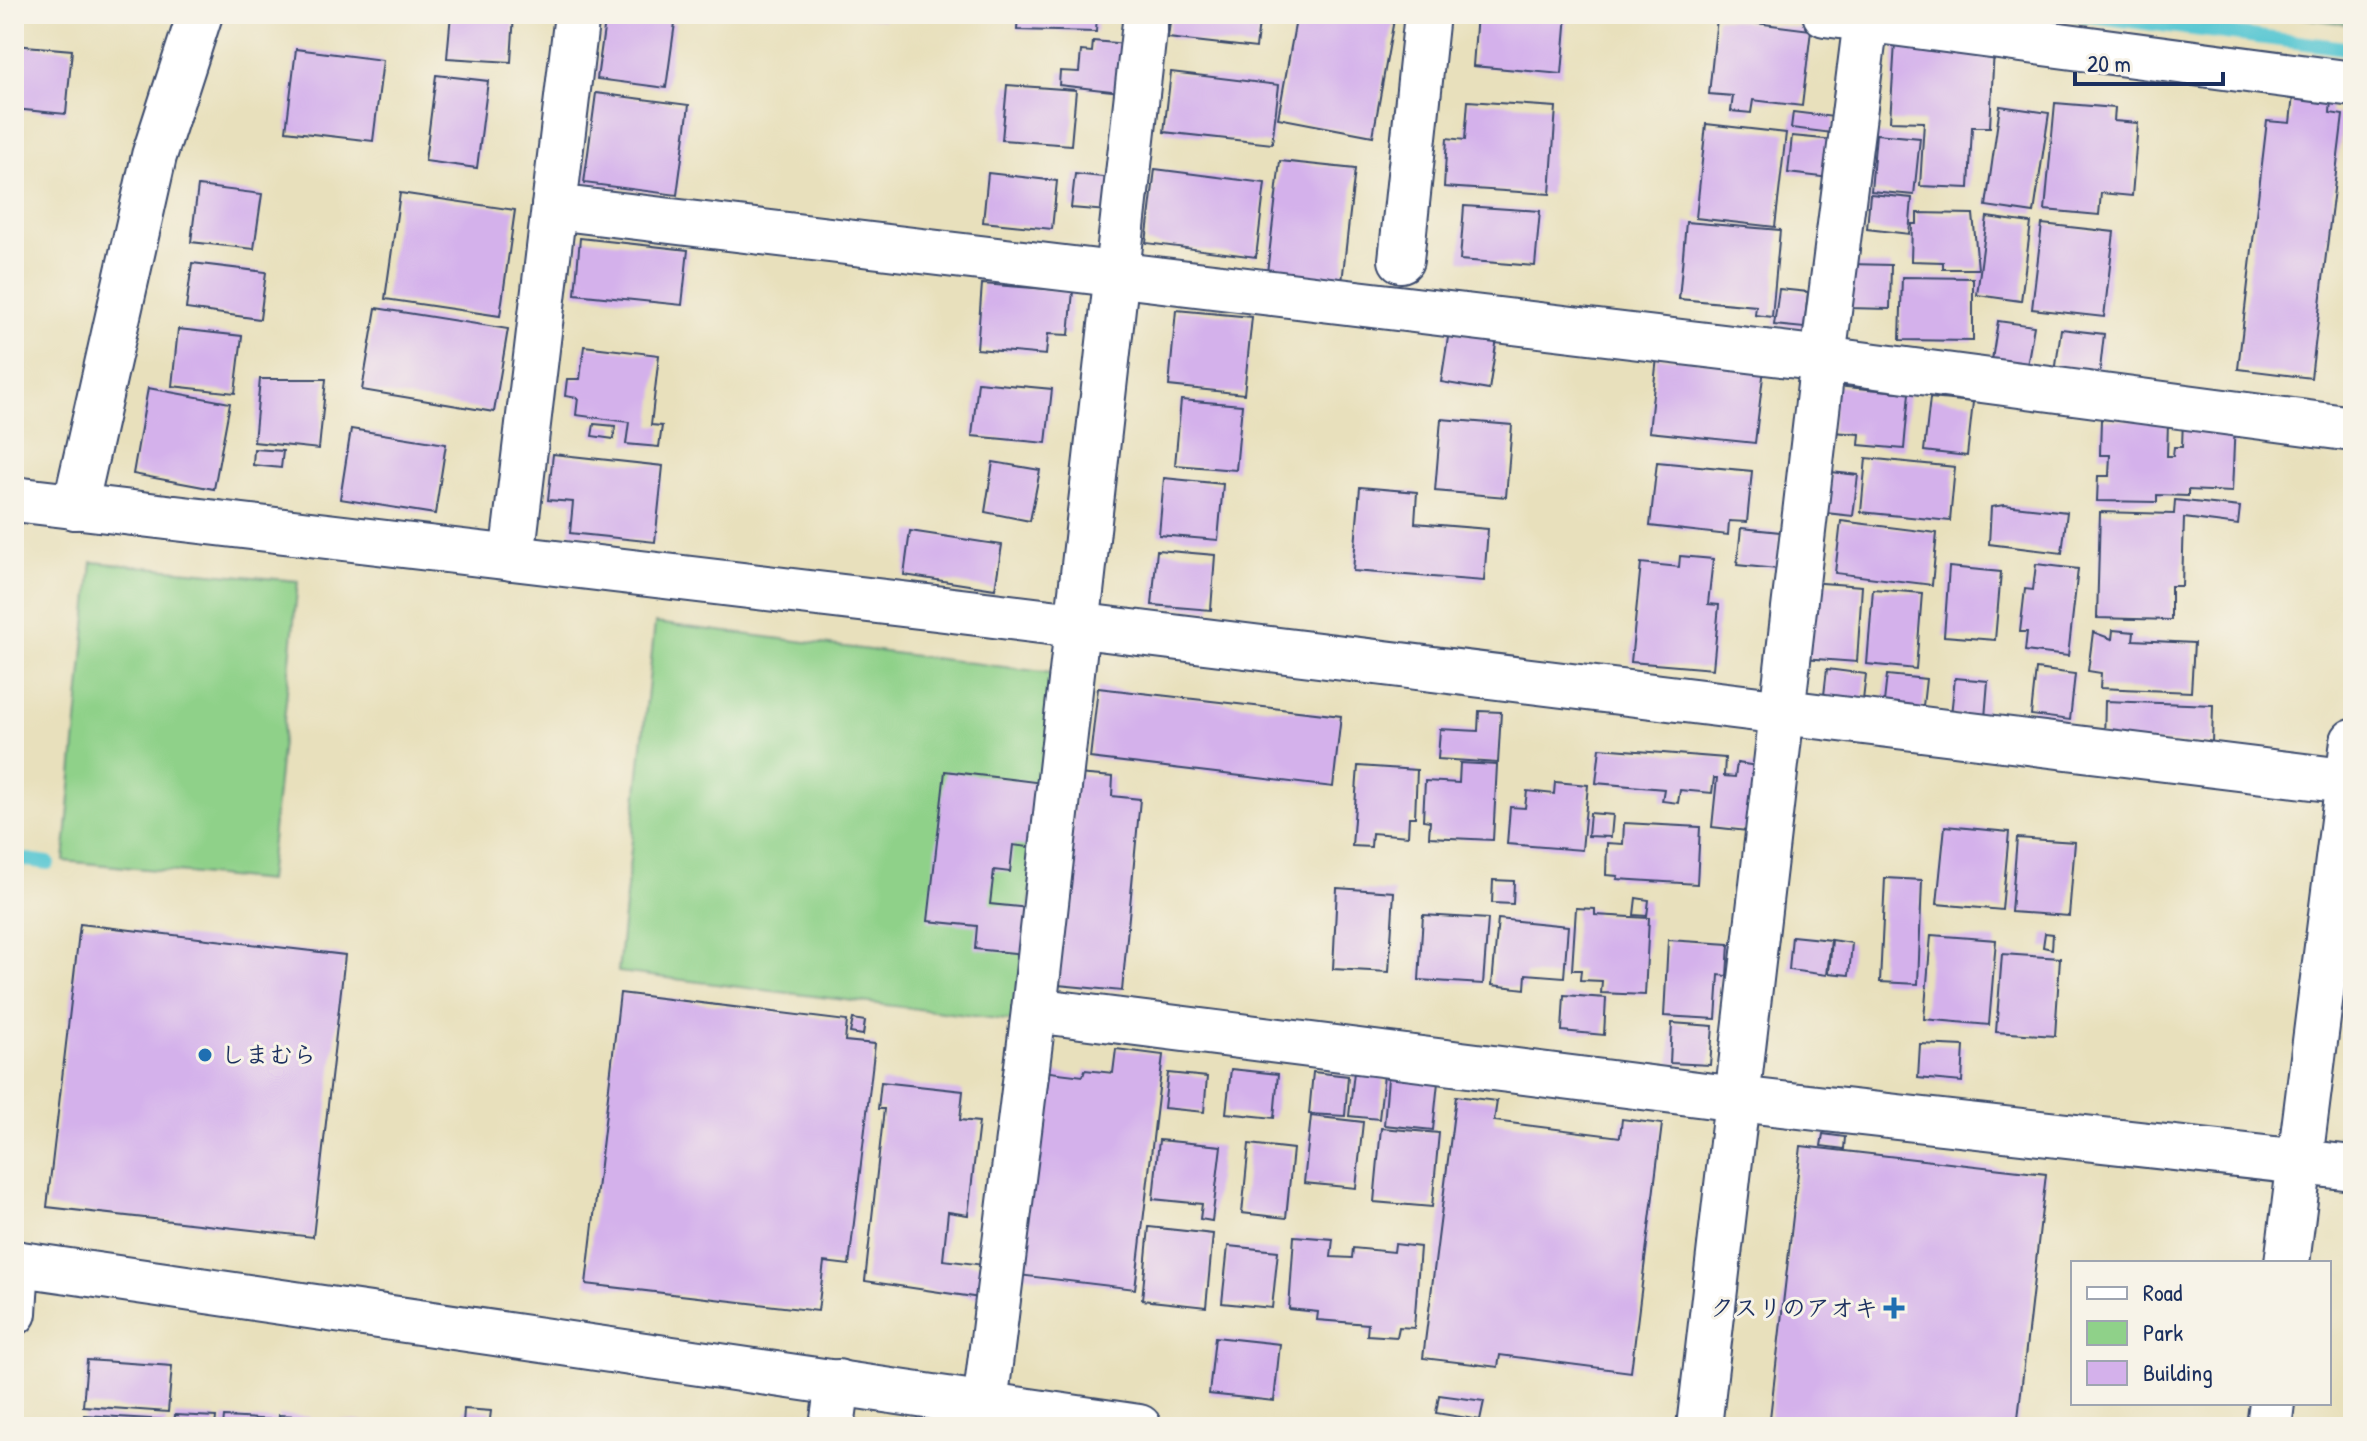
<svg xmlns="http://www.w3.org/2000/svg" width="2367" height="1441" font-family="'Patrick Hand','Klee One',sans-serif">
<rect width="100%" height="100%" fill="#f7f3e8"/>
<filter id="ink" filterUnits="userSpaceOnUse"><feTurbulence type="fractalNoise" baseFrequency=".0125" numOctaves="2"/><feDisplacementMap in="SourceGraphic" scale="16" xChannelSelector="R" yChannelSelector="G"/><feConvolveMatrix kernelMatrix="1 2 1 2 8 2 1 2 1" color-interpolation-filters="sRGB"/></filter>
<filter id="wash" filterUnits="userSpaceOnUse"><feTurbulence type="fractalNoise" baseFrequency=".006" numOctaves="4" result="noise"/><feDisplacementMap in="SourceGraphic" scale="32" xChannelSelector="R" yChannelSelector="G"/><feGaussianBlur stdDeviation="1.8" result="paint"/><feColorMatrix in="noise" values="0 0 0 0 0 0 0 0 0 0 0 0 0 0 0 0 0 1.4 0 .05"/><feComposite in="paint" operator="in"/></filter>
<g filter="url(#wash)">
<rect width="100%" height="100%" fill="#e8e0bc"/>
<g fill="#8fd189" stroke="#558074" stroke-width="2">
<polygon points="2277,14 2353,14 2353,25"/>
<polygon points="92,562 298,581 268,881 64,861"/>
<polygon points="655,623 1060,674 1014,1021 618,972"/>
</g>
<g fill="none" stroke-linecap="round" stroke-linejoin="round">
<g stroke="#5cc8d3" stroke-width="14">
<polyline points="2074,14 2353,49"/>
<polyline points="14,858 48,863"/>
</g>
</g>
<g id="blocks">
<g fill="#d4b1eb">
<polygon points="451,14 514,14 511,62 447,58"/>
<polygon points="606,14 675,23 666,88 597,79"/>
<polygon points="851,14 884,14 883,20"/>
<polygon points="1018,14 1097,14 1096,32 1017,30"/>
<polygon points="1171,14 1260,14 1256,48 1168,38"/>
<polygon points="1297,14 1395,14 1373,136 1278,118"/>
<polygon points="1477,14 1567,14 1562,74 1473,66"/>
<polygon points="1717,18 1811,30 1802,106 1753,100 1751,113 1731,111 1733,96 1709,94"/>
<polygon points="1093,41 1126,44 1120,92 1059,85 1060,71 1079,72 1081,51 1092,52"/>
<polygon points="1895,43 1994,48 1990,127 1972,127 1969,188 1920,186 1924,122 1890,121"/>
<polygon points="14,45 72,50 66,114 14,109"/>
<polygon points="296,49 383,60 373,141 286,131"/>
<polygon points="1171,72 1279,85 1272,144 1164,132"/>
<polygon points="436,75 488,81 477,168 425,161"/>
<polygon points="1007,85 1076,90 1071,145 1002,140"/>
<polygon points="596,93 689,105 677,195 584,183"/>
<polygon points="2293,95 2331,99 2330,113 2343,115 2311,378 2238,369 2267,121 2290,123"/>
<polygon points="1468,101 1556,107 1550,194 1444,187 1447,138 1465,140"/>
<polygon points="2055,103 2115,108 2114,121 2138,123 2132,196 2101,193 2099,215 2045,210"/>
<polygon points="2000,106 2049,113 2034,213 1986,206"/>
<polygon points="1793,112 1834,117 1832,133 1791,128"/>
<polygon points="1706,124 1786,133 1775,227 1696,218"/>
<polygon points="1876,134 1920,138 1914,195 1871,191"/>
<polygon points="1792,136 1834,140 1830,178 1788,173"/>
<polygon points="1280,161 1355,169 1342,282 1267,273"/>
<polygon points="1155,169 1265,183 1256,257 1146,243"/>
<polygon points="988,173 1057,181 1052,229 983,222"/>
<polygon points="1075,174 1111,178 1108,211 1071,208"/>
<polygon points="198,186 262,194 254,249 191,242"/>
<polygon points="400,193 515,210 500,316 385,299"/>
<polygon points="1870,194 1912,198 1909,234 1867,229"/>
<polygon points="1464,206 1540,211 1535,266 1460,260"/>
<polygon points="1917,213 1973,214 1978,269 1943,269 1943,262 1911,261 1912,224 1917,224"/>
<polygon points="1987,217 2031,223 2021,301 1977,295"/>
<polygon points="1686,222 1780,230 1772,317 1755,315 1756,306 1679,299"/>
<polygon points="2042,224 2114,232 2104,317 2032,309"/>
<polygon points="580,238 688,250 682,305 575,294"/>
<polygon points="192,263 266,272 260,319 186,309"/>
<polygon points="1849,264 1891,265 1890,309 1848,308"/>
<polygon points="1902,277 1973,278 1973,341 1900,340"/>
<polygon points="982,284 1073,291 1069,335 1048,334 1046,355 977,349"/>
<polygon points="1779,289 1808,292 1804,328 1774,325"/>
<polygon points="376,308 508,329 494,412 362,390"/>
<polygon points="1176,310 1252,317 1244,394 1169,386"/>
<polygon points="1998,321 2034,326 2027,366 1992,360"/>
<polygon points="178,329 242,336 235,393 172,386"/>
<polygon points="2061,329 2104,334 2099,378 2055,373"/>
<polygon points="1449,331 1497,338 1489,390 1441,382"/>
<polygon points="584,346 659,355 651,425 662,426 659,447 626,444 629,422 576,415 578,398 565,396 567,379 580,379"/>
<polygon points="1657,357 1764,368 1755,443 1649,432"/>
<polygon points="260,379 326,379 319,449 254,442"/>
<polygon points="978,382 1052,389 1046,443 972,436"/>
<polygon points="1836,386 1909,393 1904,449 1859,445 1860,434 1832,432"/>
<polygon points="148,388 230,403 214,489 133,474"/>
<polygon points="1930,398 1973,402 1967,456 1924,451"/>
<polygon points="1181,400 1242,405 1236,470 1175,465"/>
<polygon points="1441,419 1512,425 1506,497 1435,491"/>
<polygon points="2101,419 2168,422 2167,456 2173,456 2174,447 2182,447 2183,419 2235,420 2232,492 2188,490 2188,496 2157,495 2157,502 2097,501 2098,476 2109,476 2110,455 2100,455"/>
<polygon points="594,424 615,426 614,439 592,436"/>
<polygon points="351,429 446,444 435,514 340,499"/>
<polygon points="254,449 283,451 281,468 253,465"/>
<polygon points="553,454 663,466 655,542 570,533 573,502 548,500"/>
<polygon points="1866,458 1955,467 1950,521 1861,512"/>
<polygon points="993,462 1040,470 1030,521 985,512"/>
<polygon points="1657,462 1752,471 1747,522 1729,521 1728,535 1650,526"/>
<polygon points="1831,472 1858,475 1853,516 1826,513"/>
<polygon points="1164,478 1223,484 1218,540 1159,535"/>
<polygon points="1360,487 1417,492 1415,523 1488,529 1484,581 1353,571"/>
<polygon points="2175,500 2240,507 2238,525 2184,518 2182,586 2171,586 2171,620 2097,618 2100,512 2174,514"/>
<polygon points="2004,505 2067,512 2062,553 1989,544 1991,507"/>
<polygon points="1841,521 1937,533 1932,585 1835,573"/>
<polygon points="1741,528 1780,532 1777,569 1737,565"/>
<polygon points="910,531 1002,545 995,589 904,575"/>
<polygon points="1157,550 1215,555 1211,610 1152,605"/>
<polygon points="1680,556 1713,559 1708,604 1719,605 1713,669 1631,662 1641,563 1679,567"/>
<polygon points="2036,564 2078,569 2068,656 2025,651 2027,632 2020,632 2025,589 2033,590"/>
<polygon points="1949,567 2001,572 1995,640 1944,636"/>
<polygon points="1808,582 1862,586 1857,662 1803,658"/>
<polygon points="1873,589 1922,593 1916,669 1867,664"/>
<polygon points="2113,630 2134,632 2133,640 2194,643 2191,692 2100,688 2101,673 2088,671 2093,632 2112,639"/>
<polygon points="1827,669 1866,674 1862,709 1823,704"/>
<polygon points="2036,669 2075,674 2070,720 2031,715"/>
<polygon points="1887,675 1926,679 1922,715 1883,711"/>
<polygon points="1955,678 1988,681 1985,718 1951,715"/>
<polygon points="1098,688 1341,716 1333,787 1090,758"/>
<polygon points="2105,701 2213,705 2212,744 2104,741"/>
<polygon points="1479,711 1501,712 1498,763 1438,759 1440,729 1478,731"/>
<polygon points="1600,748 1725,758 1724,776 1735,777 1737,763 1771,768 1747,831 1712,827 1717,778 1714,778 1712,793 1680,790 1678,803 1662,801 1664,789 1596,783"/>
<polygon points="1460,763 1497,765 1493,840 1429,837 1430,821 1423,820 1425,781 1459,783"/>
<polygon points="1358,766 1417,770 1415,817 1409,817 1408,836 1372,833 1371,847 1352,846"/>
<polygon points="945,771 1043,783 1036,848 1013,845 1010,872 994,870 990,904 1029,908 1024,954 975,949 977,926 928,921"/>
<polygon points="1077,774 1113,777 1112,796 1140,799 1122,991 1058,985"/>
<polygon points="1555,782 1588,785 1582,850 1507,844 1510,807 1525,808 1527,791 1554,794"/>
<polygon points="1590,813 1613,815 1611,837 1588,836"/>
<polygon points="1624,823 1700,827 1697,884 1617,879 1618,876 1606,875 1607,843 1623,844"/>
<polygon points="1945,826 2009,832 2002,910 1937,904"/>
<polygon points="2017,838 2075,842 2069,916 2011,912"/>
<polygon points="1885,878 1922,880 1918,984 1880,982"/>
<polygon points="1493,880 1514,881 1513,904 1492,903"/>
<polygon points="1337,888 1394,892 1389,972 1333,969"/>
<polygon points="1636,898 1649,900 1647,916 1634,915"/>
<polygon points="1576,908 1595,909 1595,915 1649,918 1645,995 1601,993 1602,981 1580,980 1581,970 1572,970"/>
<polygon points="1423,915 1488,919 1483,984 1419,980"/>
<polygon points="1498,919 1568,926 1564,977 1526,974 1525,989 1492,985"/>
<polygon points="80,924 345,955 313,1237 47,1207"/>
<polygon points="2045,933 2053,934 2052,949 2043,947"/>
<polygon points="1931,935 1996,940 1989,1025 1924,1019"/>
<polygon points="1792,936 1831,940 1827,975 1789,970"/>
<polygon points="1668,940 1729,944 1727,976 1719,975 1716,1019 1664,1016"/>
<polygon points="1832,940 1852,943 1849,975 1829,973"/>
<polygon points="2002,954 2060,958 2055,1036 1996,1032"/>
<polygon points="620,993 847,1021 845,1041 875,1044 849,1265 824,1262 818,1311 586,1284"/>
<polygon points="1564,995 1606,998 1604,1035 1562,1031"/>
<polygon points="853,1019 865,1021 863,1035 850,1033"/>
<polygon points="1672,1023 1713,1026 1710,1065 1670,1063"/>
<polygon points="1920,1044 1964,1046 1962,1082 1918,1078"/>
<polygon points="1116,1049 1163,1055 1135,1289 1018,1275 1042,1071 1083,1076 1085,1070 1113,1073"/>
<polygon points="1231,1069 1278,1074 1274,1118 1226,1113"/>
<polygon points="1313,1072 1348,1076 1345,1116 1309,1114"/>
<polygon points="1354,1072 1384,1075 1379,1119 1349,1116"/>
<polygon points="1168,1073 1207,1077 1204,1112 1164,1108"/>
<polygon points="1388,1078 1438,1082 1433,1130 1384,1125"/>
<polygon points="881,1082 963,1091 960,1120 979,1122 968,1215 948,1212 943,1260 992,1266 987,1299 865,1281 884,1109 878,1109"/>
<polygon points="1456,1096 1497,1101 1494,1121 1620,1137 1622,1119 1662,1124 1631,1372 1500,1355 1498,1367 1423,1358"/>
<polygon points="1311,1116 1363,1122 1356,1188 1304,1183"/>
<polygon points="1381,1128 1439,1133 1432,1207 1374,1202"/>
<polygon points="1823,1134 1845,1137 1844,1149 1821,1146"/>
<polygon points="1159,1140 1221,1146 1212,1221 1200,1219 1202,1204 1153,1199"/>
<polygon points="1249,1144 1293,1149 1286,1218 1242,1213"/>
<polygon points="1801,1146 2046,1174 2017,1427 1769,1427"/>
<polygon points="1149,1227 1213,1234 1206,1307 1142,1300"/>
<polygon points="1294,1236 1333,1239 1331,1257 1352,1258 1353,1248 1394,1252 1395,1244 1420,1247 1414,1328 1399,1327 1397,1337 1367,1335 1368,1324 1317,1320 1318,1312 1289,1309"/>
<polygon points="1228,1246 1278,1251 1272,1308 1222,1303"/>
<polygon points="1215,1337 1280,1344 1274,1401 1209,1394"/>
<polygon points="87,1360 172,1366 168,1412 83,1406"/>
<polygon points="1439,1395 1484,1401 1480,1420 1436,1413"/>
<polygon points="464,1409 491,1411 489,1427 463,1424"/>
<polygon points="84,1415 166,1420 166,1427 83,1427"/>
<polygon points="175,1415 216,1417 215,1427 174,1427"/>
<polygon points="279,1415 311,1417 310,1423 330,1424 330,1427 278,1427"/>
<polygon points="224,1417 276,1420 275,1427 223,1427"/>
<polygon points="339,1420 405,1425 405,1427 338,1427"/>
</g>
</g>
</g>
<g filter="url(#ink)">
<use href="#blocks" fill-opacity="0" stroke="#3a4a6c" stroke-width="2"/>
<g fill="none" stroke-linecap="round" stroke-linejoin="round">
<g stroke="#3a4a6c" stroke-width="48">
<g id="minor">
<polyline points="1825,14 2353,84"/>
<polyline points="554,207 1823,359 2353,429"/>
<polyline points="1401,260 1427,14"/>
<polyline points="14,499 936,608 2353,782"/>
<polyline points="75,507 154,156 200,14"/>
<polyline points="512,558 577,14"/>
<polyline points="1034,1010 1737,1099 2353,1168"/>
<polyline points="14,1313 17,1263"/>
<polyline points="985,1404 1034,1010 1146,14"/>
<polyline points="832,1427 838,1382"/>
<polyline points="1699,1427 1823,359 1866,20"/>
</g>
</g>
<g stroke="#3a4a6c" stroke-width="48">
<g id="tertiary">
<polyline points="14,1263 1139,1427"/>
<polyline points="2287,1263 2353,741"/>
<polyline points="2269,1427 2272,1403"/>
</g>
</g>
<use href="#minor" stroke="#fff" stroke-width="44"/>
<use href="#tertiary" stroke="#fff" stroke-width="44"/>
</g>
</g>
<g fill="#1f6fb2" stroke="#f7f3e8" stroke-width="3">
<circle cx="205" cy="1055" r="8"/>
<path d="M1890 1296h8v8h8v8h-8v8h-8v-8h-8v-8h8z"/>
</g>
<g text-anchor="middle" stroke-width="6" stroke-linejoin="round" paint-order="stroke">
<g font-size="24" font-weight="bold" fill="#1b2f5e" stroke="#f7f3e8" text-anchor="start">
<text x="221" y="1063">しまむら</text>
<text x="1878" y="1316" text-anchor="end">クスリのアオキ</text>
</g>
</g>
<rect width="2367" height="1441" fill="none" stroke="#f7f3e8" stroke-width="48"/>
<rect x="2071" y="1261" width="260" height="144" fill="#f7f3e8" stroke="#9fa5b1" stroke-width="2"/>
<rect x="2087" y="1287" width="40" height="12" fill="#ffffff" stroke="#9fa5b1" stroke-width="2"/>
<text x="2143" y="1301" font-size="24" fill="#1b2f5e">Road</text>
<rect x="2087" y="1321" width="40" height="24" fill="#8fd189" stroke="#9fa5b1" stroke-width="2"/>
<text x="2143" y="1341" font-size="24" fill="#1b2f5e">Park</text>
<rect x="2087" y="1361" width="40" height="24" fill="#d4b1eb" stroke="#9fa5b1" stroke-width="2"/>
<text x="2143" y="1381" font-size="24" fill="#1b2f5e">Building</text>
<path d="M2075 72v12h148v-12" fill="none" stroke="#1b2f5e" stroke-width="4"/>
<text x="2087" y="72" font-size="24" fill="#1b2f5e" stroke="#f7f3e8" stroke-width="6" paint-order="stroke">20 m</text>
</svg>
